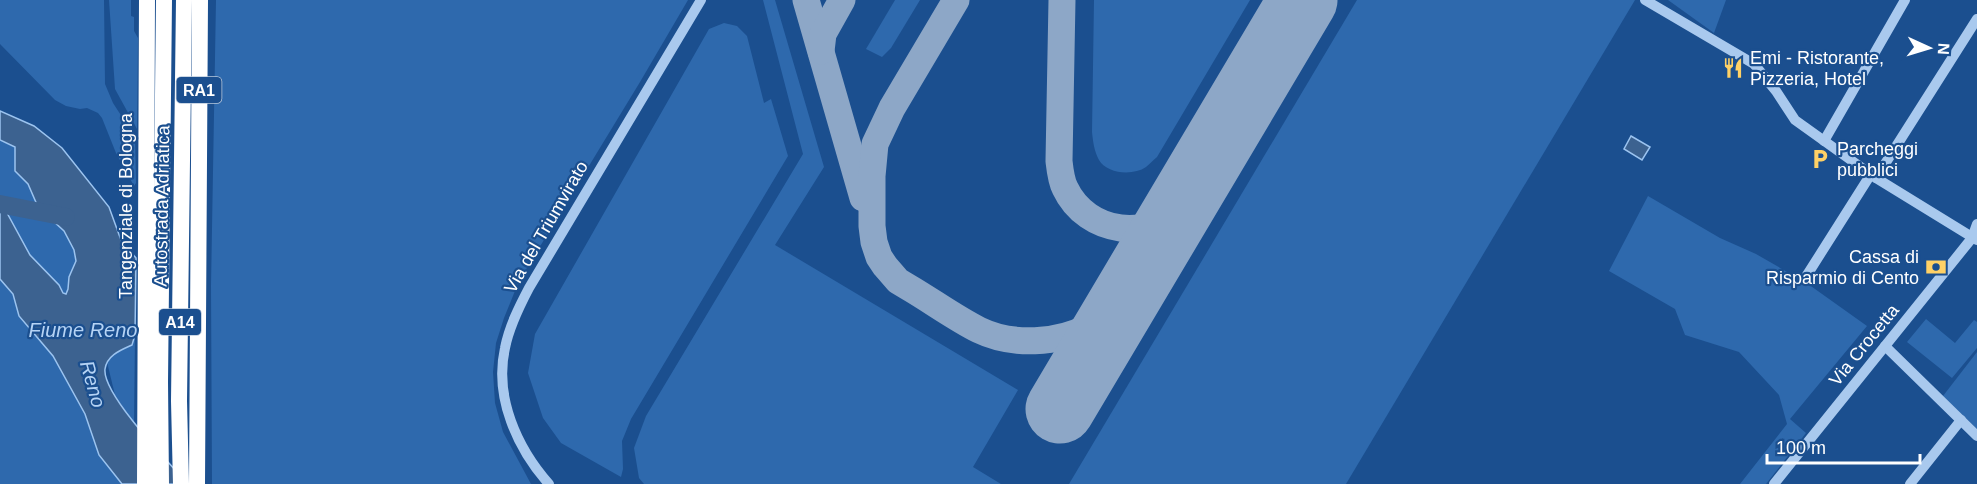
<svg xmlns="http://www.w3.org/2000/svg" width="1977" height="484" font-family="Helvetica,sans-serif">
<rect width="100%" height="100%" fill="#1b4f8f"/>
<g fill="#2e69ad">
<polygon points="0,0 104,0 105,84 113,103 135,137 136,183 134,186 116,153 102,118 98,113 87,108 80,109 66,106 55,100 0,44"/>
<polygon points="109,0 137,0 131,0 131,16 134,17 134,31 138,38 137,129 115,89"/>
<polygon points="216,0 688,0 640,82 519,281 504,318 496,343 493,372 495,403 503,432 531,484 212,484 211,286"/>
<polygon points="763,0 775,0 824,167 775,245 1018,390 973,467 1001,484 644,484 639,478 634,448 646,416 803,154"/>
<polygon points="895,0 920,0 891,48 882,57 866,49"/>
<path d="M 1094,0 L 1250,0 L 1157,157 C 1153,160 1150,164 1146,167 C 1133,176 1107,174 1099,160 C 1094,151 1093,141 1092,132 Z"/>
<polygon points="1357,0 1635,0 1346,484 1069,484"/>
<polygon points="1668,0 1726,0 1714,33"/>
<polygon points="724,23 737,26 747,36 764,103 771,99 788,156 631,419 622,441 623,469 621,477 561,443 543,418 528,373 535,334 709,29"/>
<polygon points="0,140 15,147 15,171 28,184 38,207 64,231 74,250 76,260 69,277 68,289 66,294 63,293 59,285 30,255 0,200"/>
<polygon points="1648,196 1720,238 1756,254 1808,284 1867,326 1790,419 1806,433 1766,484 1740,484 1787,424 1779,395 1739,352 1685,335 1675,309 1609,271"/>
<polygon points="0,279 13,294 19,316 53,356 85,414 107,465 122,484 0,484"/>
<polygon points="1926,319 1955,343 1974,320 1977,322 1977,348 1952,378 1907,342"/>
<polygon points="135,335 134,424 115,395 107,362"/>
<polygon points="1977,352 1977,429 1943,396"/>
</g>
<g fill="#3c6290" stroke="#9cc4f0" stroke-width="1.5">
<path d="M 0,111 L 34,126 L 62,148 L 109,207 L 121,240 L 136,258 L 135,335 L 132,345 C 121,350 107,355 105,369 C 102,394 170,464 188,484 L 122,484 L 99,455 L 85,414 L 53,356 L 19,316 L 13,294 L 0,279 L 0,200 L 30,255 L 59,285 L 63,293 L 66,294 L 68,289 L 69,277 L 76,261 L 74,250 L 64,231 L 38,207 L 28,184 L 15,171 L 15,147 L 0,140 Z"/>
<polygon points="1631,136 1650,147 1642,160 1624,149"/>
</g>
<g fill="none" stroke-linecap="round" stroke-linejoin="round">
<polyline stroke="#3c6290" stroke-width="18" points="0,204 66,217"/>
<g stroke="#8da7c7" stroke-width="27">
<polyline points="806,0 863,198"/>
<path d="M 956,0 L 892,108 L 875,144 L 872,176 L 872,226 L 874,242 L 879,257 L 885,266 L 898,281 L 908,287 C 932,301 955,318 979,330 C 1012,346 1058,344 1090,326 C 1106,316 1119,303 1131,290"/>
<path d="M 1062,0 L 1059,161 C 1060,170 1061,180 1065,188 C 1087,235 1152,243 1183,202"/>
<polyline points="821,51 823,34 842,0"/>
</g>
<polyline stroke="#8da7c7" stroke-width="69" points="1060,409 1303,0"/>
<g stroke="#a9c9ee" stroke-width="10">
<polyline points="1645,0 1754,64 1776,91 1795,120 1876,178 1977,240"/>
<polyline points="1824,141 1905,0"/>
<polyline points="1876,178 1977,19"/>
<polyline points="1807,275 1871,174"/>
<polyline points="1885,346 1977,436"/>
<path d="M 549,484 C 517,448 494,397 505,348 C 509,327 519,307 529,288 L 701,0"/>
<polyline points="1774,484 1972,238 1977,224"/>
<polyline points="1910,484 1961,420"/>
</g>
<g stroke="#fff" stroke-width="16">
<polyline points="145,484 147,0"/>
<polyline points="161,484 160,382 164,0"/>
<polyline points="181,484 179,401 184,0"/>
<polyline points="197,484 200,0"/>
</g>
</g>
<defs>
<g id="restaurant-bare" transform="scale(1.62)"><path d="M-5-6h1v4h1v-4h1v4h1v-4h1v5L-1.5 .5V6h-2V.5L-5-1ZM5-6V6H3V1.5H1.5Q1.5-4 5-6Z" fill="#ffd166" stroke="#1b4f8f" stroke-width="2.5" paint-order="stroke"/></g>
<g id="parking-bare" transform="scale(1.62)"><path d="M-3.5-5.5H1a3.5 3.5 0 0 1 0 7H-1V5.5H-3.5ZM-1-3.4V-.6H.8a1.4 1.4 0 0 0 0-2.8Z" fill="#ffd166" stroke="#1b4f8f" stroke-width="2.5" paint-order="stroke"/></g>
<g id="bank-bare" transform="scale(1.62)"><path d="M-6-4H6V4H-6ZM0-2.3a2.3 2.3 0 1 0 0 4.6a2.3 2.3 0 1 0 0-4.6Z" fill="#ffd166" stroke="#1b4f8f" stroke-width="2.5" paint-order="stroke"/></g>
</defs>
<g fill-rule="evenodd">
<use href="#restaurant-bare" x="1733" y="68"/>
<use href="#parking-bare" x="1820" y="159"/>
<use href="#bank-bare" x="1936" y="267"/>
</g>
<g text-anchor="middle" stroke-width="4.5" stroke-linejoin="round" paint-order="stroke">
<g fill="#1b4f8f" stroke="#bbcadd" stroke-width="1.5">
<rect x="176.5" y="77" width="45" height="26" rx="4.5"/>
<rect x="159" y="309" width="42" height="26" rx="4.5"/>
</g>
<g font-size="16" font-weight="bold" fill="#fff">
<text x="199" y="96">RA1</text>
<text x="180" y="328">A14</text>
</g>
<g font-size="18" fill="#fff" stroke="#1b4f8f" text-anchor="start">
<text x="1750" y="64">Emi - Ristorante,<tspan x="1750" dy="21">Pizzeria, Hotel</tspan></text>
<text x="1837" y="155">Parcheggi<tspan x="1837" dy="21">pubblici</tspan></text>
<text x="1919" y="263" text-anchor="end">Cassa di<tspan x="1919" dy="21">Risparmio di Cento</tspan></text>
</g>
<g font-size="18" fill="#fff" stroke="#1b4f8f">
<text transform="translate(126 206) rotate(-90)" y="6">Tangenziale di Bologna</text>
<text transform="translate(162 206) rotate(-89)" y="6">Autostrada Adriatica</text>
<text transform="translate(546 227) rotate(-60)" y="6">Via del Triumvirato</text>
<text transform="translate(1864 345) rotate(-51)" y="6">Via Crocetta</text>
</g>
<g font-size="20" font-style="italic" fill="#b5d3f5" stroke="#1b4f8f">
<text x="83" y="337">Fiume Reno</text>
<text transform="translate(93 384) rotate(74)" y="7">Reno</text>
</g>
</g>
<g transform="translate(1929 48) rotate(94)" stroke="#1b4f8f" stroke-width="4.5" paint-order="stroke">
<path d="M0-4.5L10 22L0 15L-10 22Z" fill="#ffffff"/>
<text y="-9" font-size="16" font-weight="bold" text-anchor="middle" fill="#ffffff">N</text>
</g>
<path d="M1767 454v9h153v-9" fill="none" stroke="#ffffff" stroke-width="3"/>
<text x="1776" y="454" font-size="18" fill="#ffffff" stroke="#1b4f8f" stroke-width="4.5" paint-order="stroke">100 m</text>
</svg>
